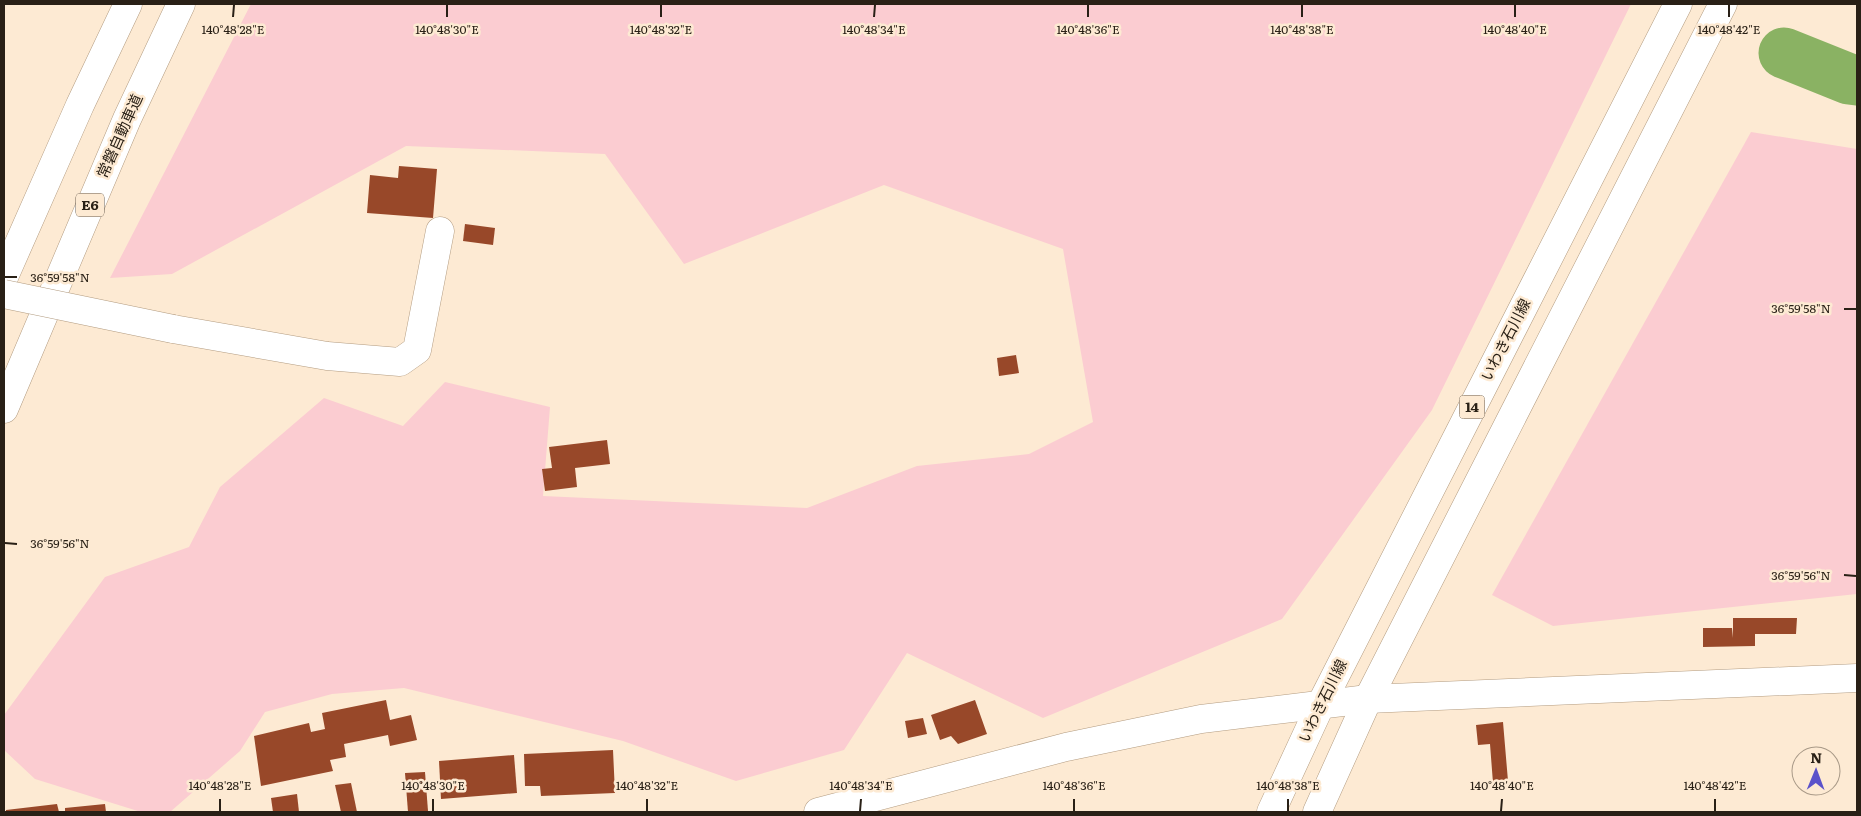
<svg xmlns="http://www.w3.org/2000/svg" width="1861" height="816" font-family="Literata,'Noto Sans JP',serif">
<rect width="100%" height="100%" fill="#fdead3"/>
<g fill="#fbccd1">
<polygon points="251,4 1631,4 1432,410 1282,619 1043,718 907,653 844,750 736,781 623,741 404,688 332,694 265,712 240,751 170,812 141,812 35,779 4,750 4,715 105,577 189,547 220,487 324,398 403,426 445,382 550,407 543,496 807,508 917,466 1029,454 1093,422 1063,249 884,185 684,264 605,154 406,146 172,274 110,278"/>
<polygon points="1751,132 1857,149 1857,594 1553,626 1492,595"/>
</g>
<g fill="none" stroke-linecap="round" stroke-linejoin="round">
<polyline stroke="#8ab263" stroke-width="51" points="1784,53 1849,79 1857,80"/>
</g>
<g fill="#984829">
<polygon points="399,166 437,169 433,218 367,213 370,175 398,178"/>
<polygon points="465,224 495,228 493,245 463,241"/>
<polygon points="1016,355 1019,373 999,376 997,358"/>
<polygon points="607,440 610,464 575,468 577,487 545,491 542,469 552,468 549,447"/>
<polygon points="1733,618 1797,618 1796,634 1755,634 1755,646 1703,647 1703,628 1732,628 1733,638"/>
<polygon points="386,700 390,720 411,715 417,740 390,746 388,735 344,744 346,757 330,760 333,771 261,786 254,736 309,723 311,732 325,729 322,713"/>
<polygon points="975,700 987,734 958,744 951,736 940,740 931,715"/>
<polygon points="923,718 927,734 908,738 905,721"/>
<polygon points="1503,722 1508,781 1493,783 1490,744 1478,745 1476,725"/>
<polygon points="613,750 615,793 541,796 540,786 525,786 524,754"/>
<polygon points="514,755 517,793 441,799 439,761"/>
<polygon points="425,772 428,811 408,812 405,773"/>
<polygon points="351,783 357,812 341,812 335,785"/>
<polygon points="297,794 299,812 273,812 271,798"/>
<polygon points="57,804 59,812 6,812 6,810"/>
<polygon points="105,804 106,812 65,812 65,808"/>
</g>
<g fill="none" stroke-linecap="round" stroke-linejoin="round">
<g stroke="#b39c81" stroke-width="29">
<polyline id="minor" points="173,329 327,356 400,362 417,350 440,231"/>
</g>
<g stroke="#b39c81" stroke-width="29">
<polyline id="tertiary" points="818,812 1066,747 1201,719 1368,699 1857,678"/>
</g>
<g stroke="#b39c81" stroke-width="29">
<g id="primary">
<polyline points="1271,812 1321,704 1678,4"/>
<polyline points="1317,812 1368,699 1723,4"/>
</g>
</g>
<g stroke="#b39c81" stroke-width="29">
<g id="motorway">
<polyline points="4,277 80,105 128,4"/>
<polyline points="4,409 127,119 181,4"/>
</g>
</g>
<use href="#minor" stroke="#fff" stroke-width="28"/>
<use href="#tertiary" stroke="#fff" stroke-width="28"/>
<use href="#primary" stroke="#fff" stroke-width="28"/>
<use href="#motorway" stroke="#fff" stroke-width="28"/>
<g stroke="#b39c81" stroke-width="29" stroke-linecap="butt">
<polyline id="minor-bridge" points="4,294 173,329"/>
</g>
<use href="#minor-bridge" stroke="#fff" stroke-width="28"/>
</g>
<path fill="none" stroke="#292016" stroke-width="2" d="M 233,17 L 234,5M 447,17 L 447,5M 661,17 L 661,5M 874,17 L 875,5M 1088,17 L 1088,5M 1302,17 L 1302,5M 1515,17 L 1515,5M 1729,17 L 1729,5M 5,277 L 17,277M 1844,309 L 1856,309M 5,543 L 17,544M 1844,575 L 1856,576M 220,811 L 220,799M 433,811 L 433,799M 647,811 L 647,799M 860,811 L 861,799M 1074,811 L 1074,799M 1288,811 L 1288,799M 1501,811 L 1502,799M 1715,811 L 1715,799"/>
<g text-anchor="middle" stroke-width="5" stroke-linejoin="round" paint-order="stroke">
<g fill="#fdead3" stroke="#695d4f" stroke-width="1">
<rect x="76" y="193.5" width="28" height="23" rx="4"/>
<rect x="1459.5" y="395.5" width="25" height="23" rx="4"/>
</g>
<g font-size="14" font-weight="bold" fill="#292016">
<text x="90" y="210">E6</text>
<text x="1472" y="412">14</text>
</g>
<g font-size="15" fill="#292016" stroke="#fdead3">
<text transform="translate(120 136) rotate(-66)" y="5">常磐自動車道</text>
<text transform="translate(1506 340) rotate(-63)" y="5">いわき石川線</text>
<text transform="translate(1323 701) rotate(-64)" y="5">いわき石川線</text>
</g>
</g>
<g font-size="12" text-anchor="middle" fill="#292016" stroke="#fdead3" stroke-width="5" stroke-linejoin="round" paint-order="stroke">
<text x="233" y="34">140°48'28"E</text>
<text x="447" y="34">140°48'30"E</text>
<text x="661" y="34">140°48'32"E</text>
<text x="874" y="34">140°48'34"E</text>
<text x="1088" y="34">140°48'36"E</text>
<text x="1302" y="34">140°48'38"E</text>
<text x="1515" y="34">140°48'40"E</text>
<text x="1729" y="34">140°48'42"E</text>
<text x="60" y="282">36°59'58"N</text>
<text x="1801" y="313">36°59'58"N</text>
<text x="60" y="548">36°59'56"N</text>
<text x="1801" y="580">36°59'56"N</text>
<text x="220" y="790">140°48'28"E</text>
<text x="433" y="790">140°48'30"E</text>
<text x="647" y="790">140°48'32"E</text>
<text x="861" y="790">140°48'34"E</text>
<text x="1074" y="790">140°48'36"E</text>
<text x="1288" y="790">140°48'38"E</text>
<text x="1502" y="790">140°48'40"E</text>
<text x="1715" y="790">140°48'42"E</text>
</g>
<rect width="1861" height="816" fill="none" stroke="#292016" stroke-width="10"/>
<g transform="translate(1816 771) rotate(1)"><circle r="24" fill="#fdead3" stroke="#a89987"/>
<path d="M0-4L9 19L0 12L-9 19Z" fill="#5b52ca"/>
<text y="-8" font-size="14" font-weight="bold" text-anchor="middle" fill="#292016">N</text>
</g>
</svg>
